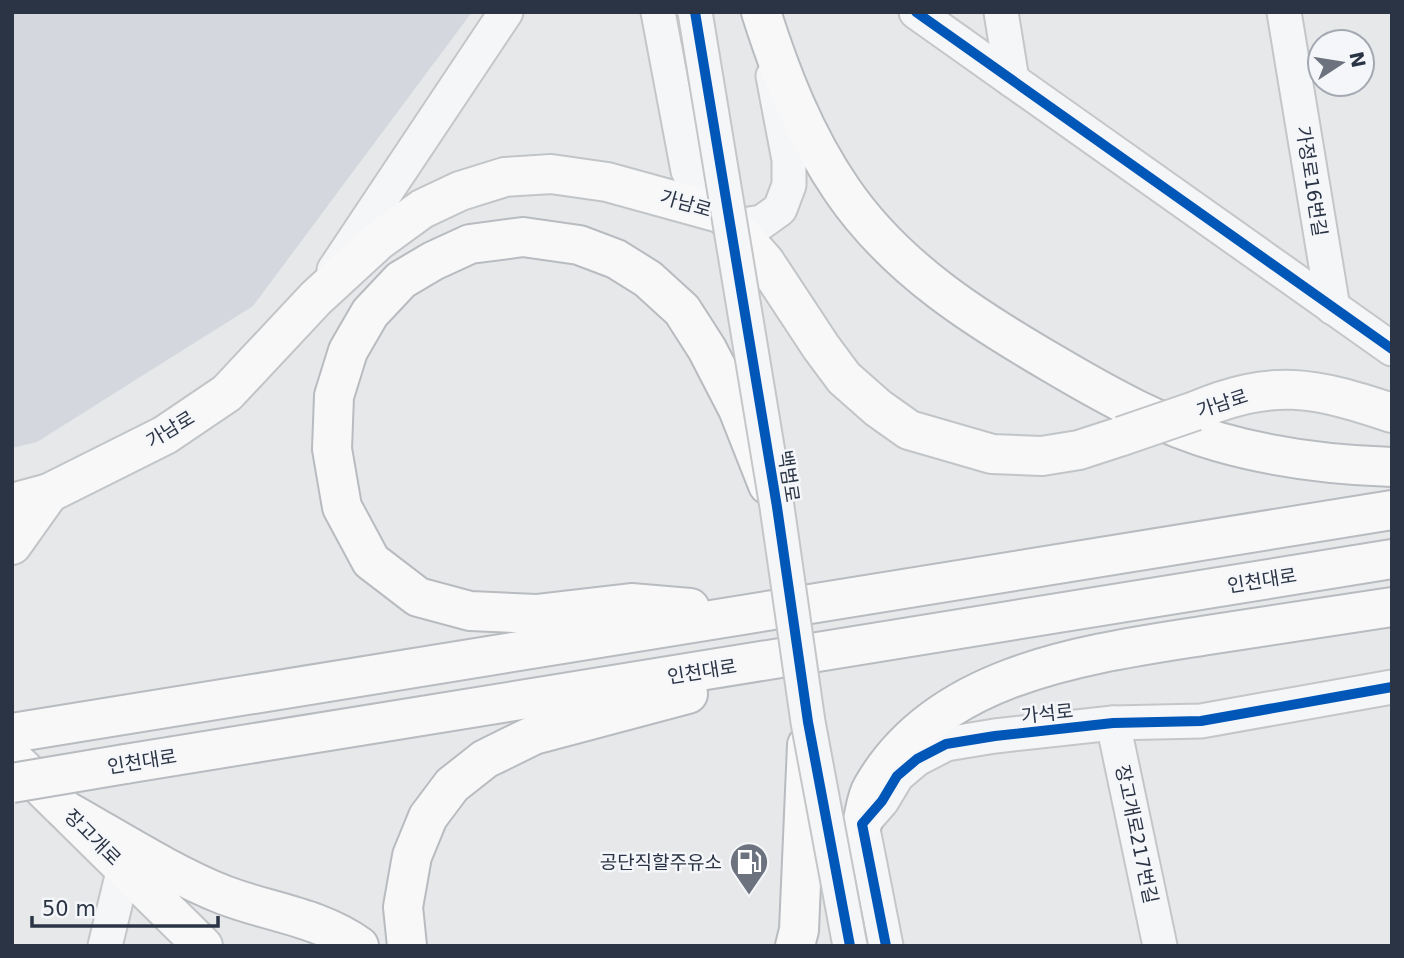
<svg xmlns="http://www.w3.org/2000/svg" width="1404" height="958" font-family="'DejaVu Sans','Noto Sans KR',sans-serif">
<rect width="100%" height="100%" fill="#e6e8ea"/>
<polygon fill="#d4d7dd" points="12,12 472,12 253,306 37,442 12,448"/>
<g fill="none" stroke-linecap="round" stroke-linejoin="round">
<g stroke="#c4c6c8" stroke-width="37">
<g id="minor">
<polyline points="658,12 688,171 704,194 723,214 743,225 762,222 780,209 789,185 789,160 773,76"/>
<polyline points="916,12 1392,349"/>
<polyline points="1001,12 1012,80"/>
<polyline points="1284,12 1333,308"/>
<polyline points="334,270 506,12"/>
<polyline points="1113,723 1160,946"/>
<polyline points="105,946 124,868"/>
<polyline points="886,946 862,824 882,801 897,776 917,759 946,744 995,736 1113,723 1201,721 1392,687"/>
</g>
</g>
<g stroke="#c2c5c8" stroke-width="42">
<g id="major">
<path d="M 1195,411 C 1273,378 1314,387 1392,413"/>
<polyline points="12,503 49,493 165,435 227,393 316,298 378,241 422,209 460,191 505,177 551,174 607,182 723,214 765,262 821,347 844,378 878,408 909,430 992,454 1042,456 1079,450 1122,436"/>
<polyline points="12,545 49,493"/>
<polyline points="12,758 203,946"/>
</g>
</g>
<g stroke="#b8bbbf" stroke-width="42">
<g id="highway">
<path d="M 761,12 C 781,75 805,136 842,190 C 896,269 976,319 1057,366 C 1108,396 1162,426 1219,442 C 1275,458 1334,465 1392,467"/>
<polyline points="690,608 631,603 536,614 470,611 418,597 371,561 342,507 332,449 334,396 348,351 370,313 401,280 433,261 470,244 523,237 579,245 616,259 648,279 682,310 707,349 738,409 768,485"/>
<polyline points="12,733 1392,510"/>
<polyline points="125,764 1392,559"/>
<path d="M 67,811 C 117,839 171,874 224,895 C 268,912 319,917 359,946"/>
<path d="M 862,824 C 865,813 866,798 872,788 C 938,672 1088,654 1208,635 C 1269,626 1330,616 1392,607"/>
<polyline points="407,946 403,907 412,856 428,817 452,785 485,759 534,735 688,694"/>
<polyline points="795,946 799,930 807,745"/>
</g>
</g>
<use href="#minor" stroke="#f5f6f7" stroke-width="33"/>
<use href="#major" stroke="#f8f8f8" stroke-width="38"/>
<use href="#highway" stroke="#f8f8f8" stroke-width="38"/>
<g stroke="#c4c6c8" stroke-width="37" stroke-linecap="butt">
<polyline id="minor-bridge" points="695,12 777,507 808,722 850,946"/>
</g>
<g stroke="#c2c5c8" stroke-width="42" stroke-linecap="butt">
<polyline id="major-bridge" points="1122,436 1195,411"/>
</g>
<g stroke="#b8bbbf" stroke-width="42" stroke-linecap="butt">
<polyline id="highway-bridge" points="12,783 125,764"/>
</g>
<use href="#minor-bridge" stroke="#f5f6f7" stroke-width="33"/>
<use href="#major-bridge" stroke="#f8f8f8" stroke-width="38"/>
<use href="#highway-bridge" stroke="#f8f8f8" stroke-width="38"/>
<g stroke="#f4f6f9" stroke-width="15">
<g id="cycleway">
<polyline points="695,12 777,507 808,722 850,946"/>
<polyline points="916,12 1392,349"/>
<polyline points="886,946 862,824 882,801 897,776 917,759 946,744 995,736 1113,723 1201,721 1392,687"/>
</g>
</g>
<use href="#cycleway" stroke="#0057b8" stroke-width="10"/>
</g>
<defs>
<g id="fuel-pin" transform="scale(2.0125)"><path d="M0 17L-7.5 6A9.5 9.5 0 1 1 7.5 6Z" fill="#6c737f" stroke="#f4f6f9"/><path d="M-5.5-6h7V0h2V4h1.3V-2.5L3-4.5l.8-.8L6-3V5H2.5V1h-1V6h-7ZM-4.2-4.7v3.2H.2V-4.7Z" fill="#fff"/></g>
</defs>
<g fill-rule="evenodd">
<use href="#fuel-pin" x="749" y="862"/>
</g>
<g text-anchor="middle" stroke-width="5" stroke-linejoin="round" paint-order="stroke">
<g font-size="19" fill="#2b3445" stroke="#f4f6f9">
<text transform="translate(1312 181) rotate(81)" y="7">가정로16번길</text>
<text transform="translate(686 203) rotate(16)" y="7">가남로</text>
<text transform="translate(1222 403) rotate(-18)" y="7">가남로</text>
<text transform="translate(170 429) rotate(-31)" y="7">가남로</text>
<text transform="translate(789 476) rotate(81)" y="7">백범로</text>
<text transform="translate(1262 580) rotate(-9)" y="7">인천대로</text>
<text transform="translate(702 671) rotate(-9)" y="7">인천대로</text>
<text transform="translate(1047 713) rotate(-6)" y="7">가석로</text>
<text transform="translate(142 761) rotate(-9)" y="7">인천대로</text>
<text transform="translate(1137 834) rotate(78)" y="7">장고개로217번길</text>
<text transform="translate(93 837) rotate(45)" y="7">장고개로</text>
</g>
<g font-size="19" fill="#2b3445" stroke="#f4f6f9" text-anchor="end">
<text x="722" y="869">공단직할주유소</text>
</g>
</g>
<rect width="1404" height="958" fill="none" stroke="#2b3445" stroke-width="28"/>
<g transform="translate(1341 63) rotate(78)"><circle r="33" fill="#f4f6f9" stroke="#a4a8b1" stroke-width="2"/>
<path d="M0-5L12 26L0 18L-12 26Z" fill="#6c737f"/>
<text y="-10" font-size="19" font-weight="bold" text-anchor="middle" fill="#2b3445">N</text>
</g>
<path d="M32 916v10h186v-10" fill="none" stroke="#2b3445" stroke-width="3.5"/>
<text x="42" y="916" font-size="21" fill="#2b3445" stroke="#f4f6f9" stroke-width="5" paint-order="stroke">50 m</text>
</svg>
